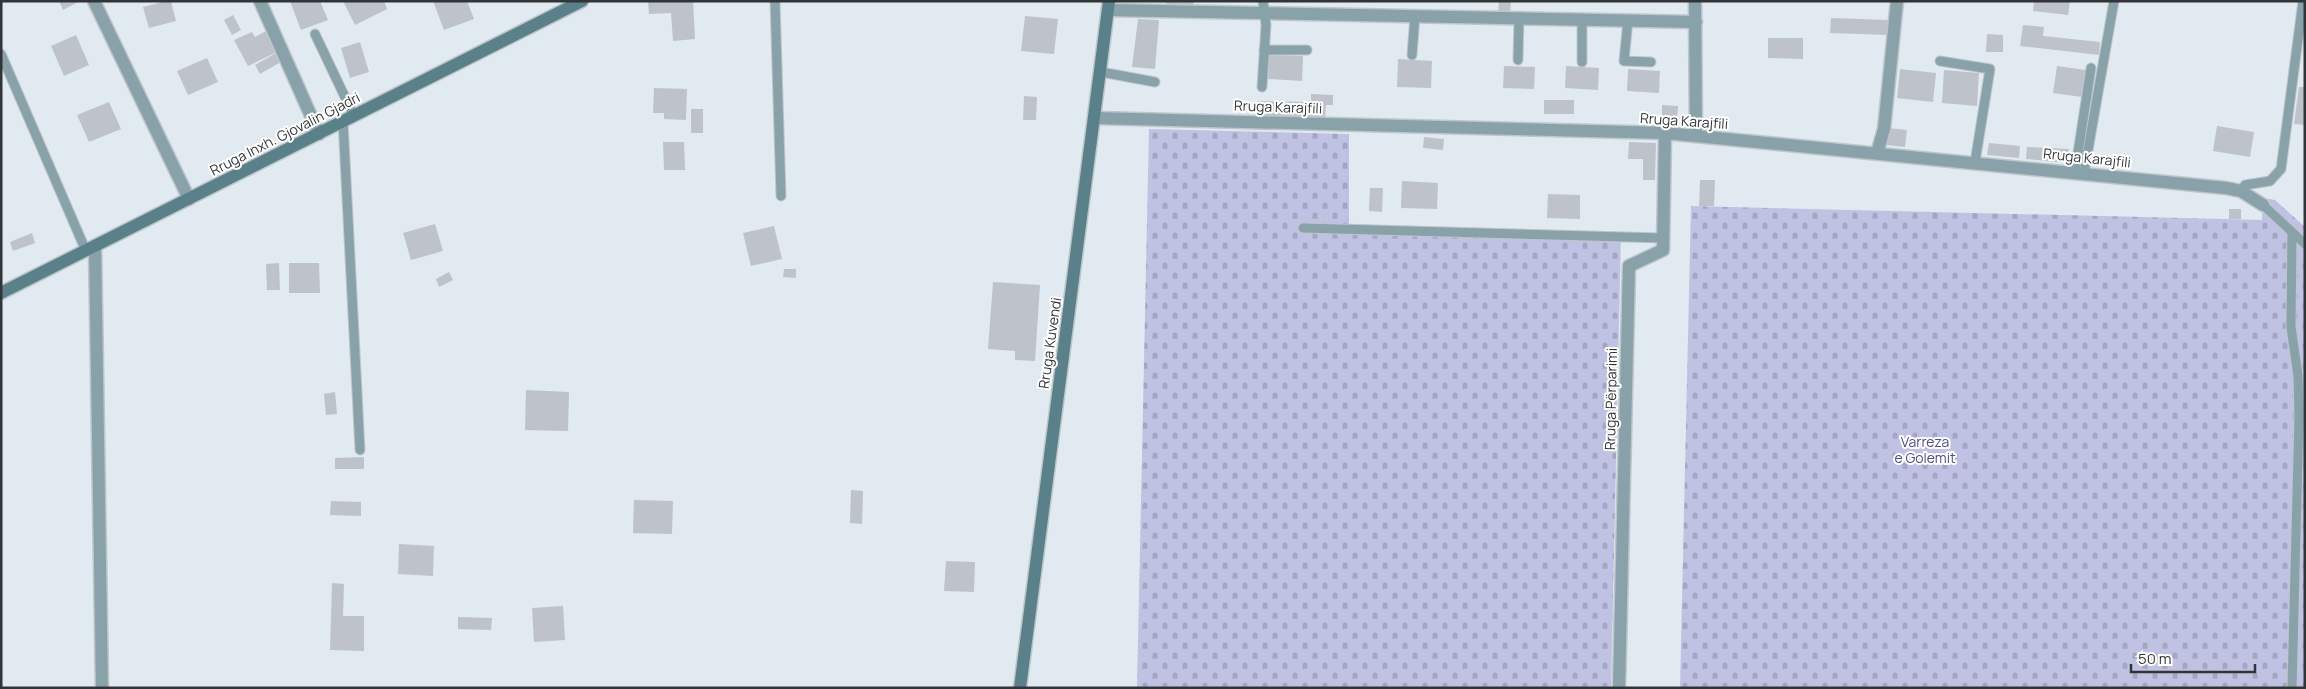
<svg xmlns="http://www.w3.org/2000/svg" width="2306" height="689" font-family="Manrope,sans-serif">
<defs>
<pattern id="cemetery-stones" width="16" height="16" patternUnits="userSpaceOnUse" patternTransform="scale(1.25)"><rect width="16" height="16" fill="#bfc2e2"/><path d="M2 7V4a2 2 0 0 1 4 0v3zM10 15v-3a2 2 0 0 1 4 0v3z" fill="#a5a7c2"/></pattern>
</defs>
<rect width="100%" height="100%" fill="#e1eaf0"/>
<g fill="url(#cemetery-stones)">
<polygon points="1149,129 1349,134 1349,224 1621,232 1611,688 1137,688"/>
<polygon points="2263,198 2275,200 2305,227 2305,688 1680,688 1691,206 2262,220"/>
</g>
<g fill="#bec3cb">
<polygon points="59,1 80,1 63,10"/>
<polygon points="166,1 171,1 176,21 149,28 143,7"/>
<polygon points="290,1 320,1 328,20 301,30"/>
<polygon points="343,1 384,1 387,9 355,25"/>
<polygon points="433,1 467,1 474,19 444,30"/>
<polygon points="648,1 693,1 695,39 673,41 671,13 649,14"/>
<polygon points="1166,1 1194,1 1193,5 1166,4"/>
<polygon points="1499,1 1511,1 1510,14 1498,14"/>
<polygon points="2034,1 2070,1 2068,15 2033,11"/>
<polygon points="233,15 241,30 232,35 224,20"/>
<polygon points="1025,16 1058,19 1054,54 1021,51"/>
<polygon points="1831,18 1888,20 1888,35 1830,33"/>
<polygon points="1138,19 1159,20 1155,69 1132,67"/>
<polygon points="2023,25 2044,27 2043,36 2100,42 2099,55 2020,46"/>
<polygon points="266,31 277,52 248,66 234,40 252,32 255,37"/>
<polygon points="1987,34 2003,35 2003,52 1986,52"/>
<polygon points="76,35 89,65 64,76 51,46"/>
<polygon points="1768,38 1803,38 1803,59 1768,58"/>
<polygon points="360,42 369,72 350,78 341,48"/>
<polygon points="276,53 281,62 260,74 255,65"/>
<polygon points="1269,55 1303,56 1302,81 1268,79"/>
<polygon points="207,58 218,82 188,95 177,71"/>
<polygon points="1398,59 1432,61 1431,88 1397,87"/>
<polygon points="1504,66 1535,67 1534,89 1503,88"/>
<polygon points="1566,66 1599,68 1598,90 1565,88"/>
<polygon points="2057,66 2086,70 2082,97 2053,93"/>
<polygon points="1628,69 1660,71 1659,93 1627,91"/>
<polygon points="1900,69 1936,73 1933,102 1897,98"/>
<polygon points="1944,70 1979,73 1977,106 1942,103"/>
<polygon points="2299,87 2305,87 2305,125 2294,124"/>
<polygon points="654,88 687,89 686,120 664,119 664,113 653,113"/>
<polygon points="1311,94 1333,95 1333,105 1326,105 1325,119 1258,117 1258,101 1311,102"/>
<polygon points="1024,96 1037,97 1036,120 1023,120"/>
<rect x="1544" y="100" width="30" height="14"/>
<polygon points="109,102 121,129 89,142 77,115"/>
<polygon points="1662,105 1678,106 1677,119 1662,119"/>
<rect x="691" y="109" width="12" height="24"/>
<polygon points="2217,126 2254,132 2250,157 2213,151"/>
<polygon points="1888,128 1907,130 1905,147 1886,145"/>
<polygon points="1424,137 1444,139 1443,150 1423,148"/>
<polygon points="663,142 684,142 685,170 664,170"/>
<polygon points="1629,142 1656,143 1655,180 1643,180 1643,159 1628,159"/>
<polygon points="1989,143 2020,146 2019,158 1987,155"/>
<polygon points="2027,147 2069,149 2067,163 2026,159"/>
<polygon points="1700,180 1715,180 1714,206 1699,206"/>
<polygon points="1402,181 1438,183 1437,209 1401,208"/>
<polygon points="1370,188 1383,188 1382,212 1369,211"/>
<polygon points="1548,194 1580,195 1580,219 1547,218"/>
<rect x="2229" y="209" width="12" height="10"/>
<polygon points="435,224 443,251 411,260 403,233"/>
<polygon points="774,226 782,259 751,266 743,233"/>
<polygon points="32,233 35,243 13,251 10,242"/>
<polygon points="279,263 280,290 267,290 266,264"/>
<polygon points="289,263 319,263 320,293 289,293"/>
<polygon points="784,269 796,269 796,278 783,277"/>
<polygon points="449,272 453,280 439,287 436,279"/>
<polygon points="993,282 1040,285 1035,361 1015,360 1015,351 988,349"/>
<polygon points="526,390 569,392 568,431 525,430"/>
<polygon points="335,392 337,414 326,415 324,394"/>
<polygon points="364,457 364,469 335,469 335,458"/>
<polygon points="851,490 863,491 862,524 850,523"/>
<polygon points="634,500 673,501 672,534 633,533"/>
<polygon points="331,501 361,502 361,516 330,515"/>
<polygon points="399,544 434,546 433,576 398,574"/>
<polygon points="946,561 975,562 974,592 944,591"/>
<polygon points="332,583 344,584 343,616 364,616 364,651 330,650"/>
<polygon points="563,606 565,640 534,642 532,608"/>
<polygon points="458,617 492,618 491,630 458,629"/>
</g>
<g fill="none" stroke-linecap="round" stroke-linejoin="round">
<g stroke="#bec6cb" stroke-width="11">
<g id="lane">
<polyline points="775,1 781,196"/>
<polyline points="1582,20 1582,62"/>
<polyline points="1628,20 1624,61 1651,62"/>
<polyline points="315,34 354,116"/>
<polyline points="1264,50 1307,50"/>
<polyline points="1,54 86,251"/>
<polyline points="1412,55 1415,16"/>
<polyline points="1518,60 1519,18"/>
<polyline points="1940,61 1990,69 1975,162"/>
<polyline points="1101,72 1155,82"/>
<polyline points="1262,87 1266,25 1263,1"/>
<polyline points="343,121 360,450"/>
<polyline points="2075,172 2091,68"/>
<polyline points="2084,173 2114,1"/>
<polyline points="2241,191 2245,185 2270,181 2281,169 2303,1"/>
<polyline points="2263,205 2305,244"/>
<polyline points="1303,228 1663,238"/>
<polyline points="2292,688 2299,416 2298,376 2291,327 2292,233"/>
</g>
</g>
<g stroke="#bec6cb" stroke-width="15">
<g id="street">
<polyline points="94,1 189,199"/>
<polyline points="260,1 319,134"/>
<polyline points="1695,1 1696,136"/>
<polyline points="1108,10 1696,22"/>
<polyline points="1096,118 1665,133 2226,188 2241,191 2263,205"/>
<polyline points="1877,153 1884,129 1897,1"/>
<polyline points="95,246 102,688"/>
<polyline points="1619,688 1629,266 1663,250 1665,133"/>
</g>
</g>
<g stroke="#bec6cb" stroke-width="15">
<g id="secondary">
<polyline points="1,293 582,1"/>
<polyline points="1020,688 1109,1"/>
</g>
</g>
<use href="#lane" stroke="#89a2a9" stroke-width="9"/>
<use href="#street" stroke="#89a2a9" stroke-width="12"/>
<use href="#secondary" stroke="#5a808a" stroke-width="12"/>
</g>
<g text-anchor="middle" stroke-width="4" stroke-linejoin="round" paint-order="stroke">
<g font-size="14" fill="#313537" stroke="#fff">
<text transform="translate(1278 107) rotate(2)" y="5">Rruga Karajfili</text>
<text transform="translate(1684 121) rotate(4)" y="5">Rruga Karajfili</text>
<text transform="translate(285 134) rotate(-27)" y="5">Rruga Inxh. Gjovalin Gjadri</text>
<text transform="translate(2087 158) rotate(6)" y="5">Rruga Karajfili</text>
<text transform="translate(1050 343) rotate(-82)" y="5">Rruga Kuvendi</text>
<text transform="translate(1611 399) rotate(-89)" y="5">Rruga Përparimi</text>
</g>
<g font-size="14" fill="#4d4d88" stroke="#fff">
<text x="1925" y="447">Varreza<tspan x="1925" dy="16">e Golemit</tspan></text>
</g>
</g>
<rect width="2306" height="689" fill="none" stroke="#313537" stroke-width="5"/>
<path d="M2131 664v8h124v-8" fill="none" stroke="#313537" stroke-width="2.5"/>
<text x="2138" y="664" font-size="15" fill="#313537" stroke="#ffffff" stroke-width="4" paint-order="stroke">50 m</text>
</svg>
